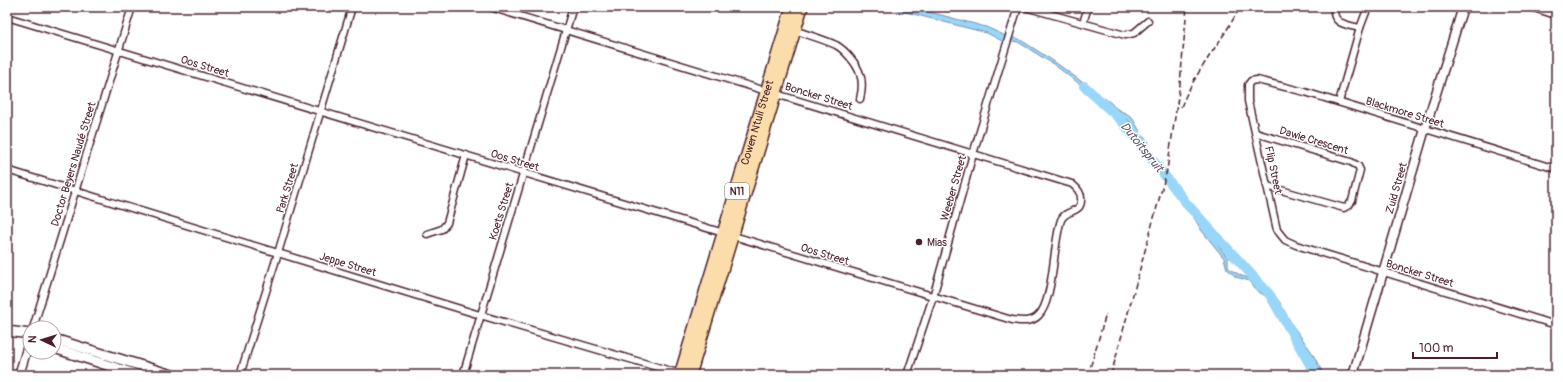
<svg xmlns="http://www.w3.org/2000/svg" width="1563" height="382" font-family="Pangolin,sans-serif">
<rect width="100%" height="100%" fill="#fff"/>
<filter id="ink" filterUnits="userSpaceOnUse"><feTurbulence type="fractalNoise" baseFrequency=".025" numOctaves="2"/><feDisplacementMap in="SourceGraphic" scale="8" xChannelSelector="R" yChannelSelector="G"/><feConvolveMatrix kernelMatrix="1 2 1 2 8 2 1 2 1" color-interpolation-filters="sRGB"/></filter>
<g filter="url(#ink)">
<g fill="#98d7fa" stroke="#798da7">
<path d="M 886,7 L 911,7 L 986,27 L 1006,36 L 1019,39 L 1052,60 L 1111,103 C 1117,112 1128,112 1132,118 C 1139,127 1139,134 1149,142 L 1147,148 L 1135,133 L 1129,121 L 1053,64 L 1018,42 L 1013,41 L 1004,42 L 987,33 Z"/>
<polygon points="1190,203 1206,230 1228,258 1228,267 1231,270 1242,276 1252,279 1259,288 1264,292 1272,293 1279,301 1293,326 1311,351 1324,375 1320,375 1312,360 1277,304 1256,290 1249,281 1236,277 1227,269 1224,258 1202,231 1194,218 1184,208"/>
</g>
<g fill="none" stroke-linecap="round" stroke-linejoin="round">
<polyline stroke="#98d7fa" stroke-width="10" points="1084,86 1121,120 1187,204 1270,295 1316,375"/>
<g stroke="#4a1f2b" stroke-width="9">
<g id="minor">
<polyline points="1025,7 1125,35 1134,33 1148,21"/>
<path d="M 1335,7 C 1330,24 1348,25 1360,28"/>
<path d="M 7,17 L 1012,320 C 1020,321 1031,323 1038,316 C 1054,302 1053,242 1061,220 C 1066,208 1082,215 1081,198 C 1081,192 1077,188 1072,184 L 490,7"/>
<polyline points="1083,23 1088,7"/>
<path d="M 794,30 C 808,35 823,39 836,45 C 845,50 857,64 860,74 C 863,82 862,91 860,99"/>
<polyline points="1339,102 1360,28 1368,7"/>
<polyline points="1256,133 1351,162 1358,166 1360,170 1352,201 1349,205 1344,208 1267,186"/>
<polyline points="1556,169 1305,92 1257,80 1251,81 1248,85 1248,101 1277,230 1285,240 1296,245 1556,325"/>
<polyline points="7,170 480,315 681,374"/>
<polyline points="427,234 442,229 447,223 466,155"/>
<polyline points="33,328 132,7"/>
<polyline points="240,375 278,253 352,7"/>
<polyline points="463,375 573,7"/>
<polyline points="907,375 933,297 973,154 1018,7"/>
</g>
</g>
<g stroke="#4a1f2b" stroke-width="11">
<g id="tertiary">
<polyline points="1534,7 1556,14"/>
<polyline points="19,375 30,339"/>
<polyline points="1353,375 1425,129 1463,7"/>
</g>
</g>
<g stroke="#4a1f2b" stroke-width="12">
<g id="secondary">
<polyline points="7,331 30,334"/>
<polyline points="54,339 172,375"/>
<polyline points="54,348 138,375"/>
</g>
</g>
<g stroke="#4a1f2b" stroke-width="14">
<g id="trunk">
<path id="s1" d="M 680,375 L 792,7"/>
<polyline points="690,375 802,7"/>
</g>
</g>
<use href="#minor" stroke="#fff" stroke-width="6"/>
<use href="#tertiary" stroke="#fff" stroke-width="8"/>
<use href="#secondary" stroke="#fff" stroke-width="9"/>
<use href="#trunk" stroke="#faddab" stroke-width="11"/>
<g stroke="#4a1f2b" stroke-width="1.5" stroke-dasharray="6 3" stroke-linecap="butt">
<path d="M 1181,107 C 1195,71 1222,42 1240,7"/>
<polyline points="1088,375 1106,314"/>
<polyline points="1111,375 1167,170 1180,84 1187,7"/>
</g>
</g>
</g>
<circle fill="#4a1f2b" stroke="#fff" stroke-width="1.5" cx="919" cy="242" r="4"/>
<g text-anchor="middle" stroke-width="3" stroke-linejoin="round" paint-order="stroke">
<rect fill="#fff" stroke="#80626b" stroke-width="1" x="725" y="183" width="24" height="16" rx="3"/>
<g font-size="10" font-weight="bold" fill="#4a1f2b">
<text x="737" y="195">N11</text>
</g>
<g font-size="11" fill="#4a1f2b" stroke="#fff">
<text transform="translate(205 66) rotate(17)" y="4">Oos Street</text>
<text transform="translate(819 96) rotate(17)" y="4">Boncker Street</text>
<text transform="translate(1405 112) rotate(17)" y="4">Blackmore Street</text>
<text dy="4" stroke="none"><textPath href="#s1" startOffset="264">Cowen Ntuli Street</textPath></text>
<text transform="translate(1314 140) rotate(17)" y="4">Dawie Crescent</text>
<text transform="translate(515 160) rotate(17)" y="4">Oos Street</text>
<text transform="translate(73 164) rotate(-73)" y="4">Doctor Beyers Naudé Street</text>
<text transform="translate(1274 170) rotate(78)" y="4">Flip Street</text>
<text transform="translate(287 188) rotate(-73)" y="4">Park Street</text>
<text transform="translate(953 188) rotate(-74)" y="4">Weeber Street</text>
<text transform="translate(1396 188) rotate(-74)" y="4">Zuid Street</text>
<text transform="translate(501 211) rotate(-73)" y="4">Koets Street</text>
<text transform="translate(825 254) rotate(17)" y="4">Oos Street</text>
<text transform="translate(348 264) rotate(17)" y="4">Jeppe Street</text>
<text transform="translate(1420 273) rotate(17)" y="4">Boncker Street</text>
</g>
<g font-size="11" fill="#4a1f2b" stroke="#fff" text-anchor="start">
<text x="927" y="246">Mias</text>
</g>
<g font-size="12" font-style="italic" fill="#615669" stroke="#fff">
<text transform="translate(1142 147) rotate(51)" y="4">Dutoitspruit</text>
</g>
</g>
<rect width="1563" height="382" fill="none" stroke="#fff" stroke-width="24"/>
<rect x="12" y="12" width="1539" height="358" fill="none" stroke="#4a1f2b" stroke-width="1.5" filter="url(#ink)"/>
<g transform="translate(42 340) rotate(274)"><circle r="19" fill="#ffffff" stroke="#b7a5aa"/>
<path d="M0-3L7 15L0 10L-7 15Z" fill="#4a1f2b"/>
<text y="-6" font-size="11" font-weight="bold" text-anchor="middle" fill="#4a1f2b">N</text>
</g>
<path d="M1413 352v6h84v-6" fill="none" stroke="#4a1f2b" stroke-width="2"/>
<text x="1419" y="352" font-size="12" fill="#4a1f2b" stroke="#ffffff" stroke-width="3" paint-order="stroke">100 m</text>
</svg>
